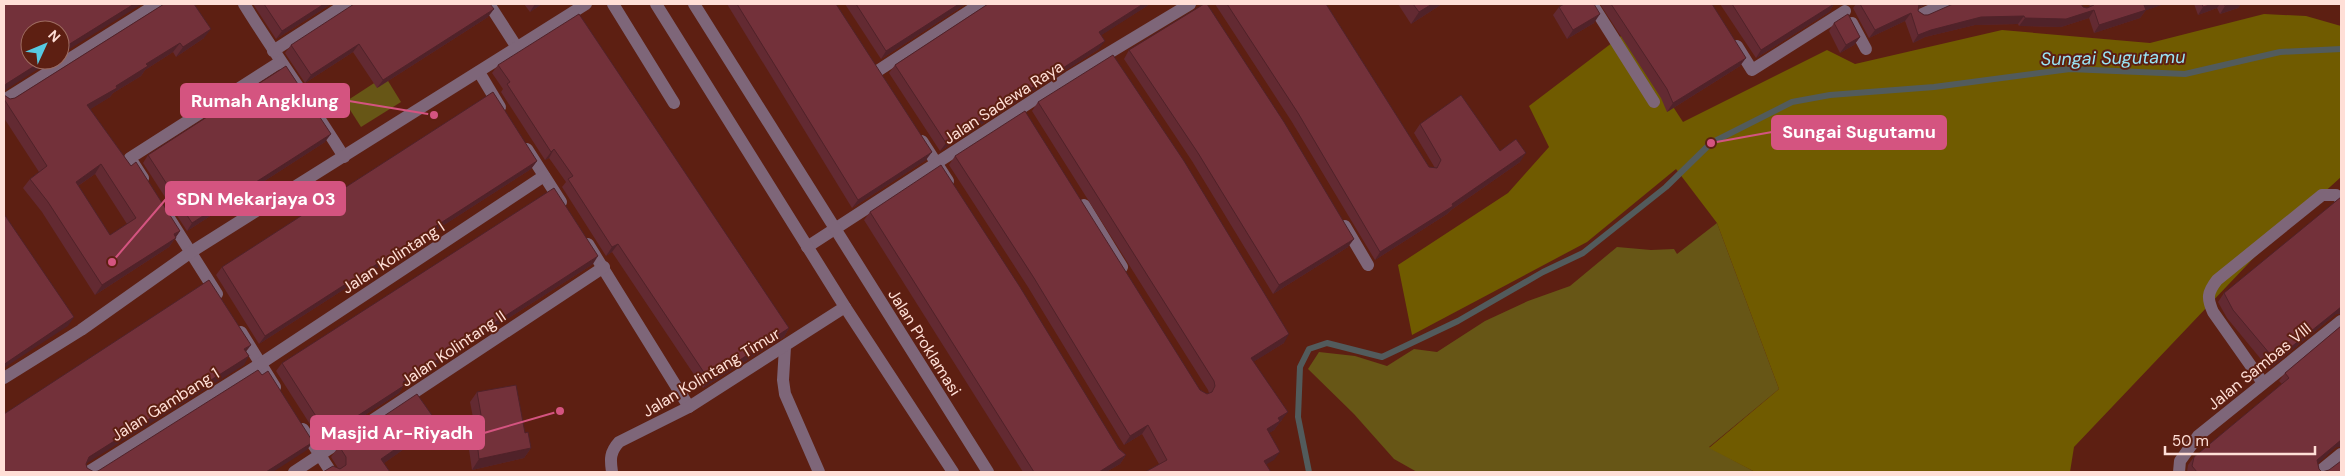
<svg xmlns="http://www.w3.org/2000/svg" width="2345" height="476" font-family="'DM Sans',sans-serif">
<rect width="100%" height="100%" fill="#5d1f12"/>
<g fill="#675616">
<polygon points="385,76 401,102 361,127 345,102"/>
<polygon points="1717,223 1779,389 1709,447 1755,472 1417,472 1394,459 1354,414 1308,369 1319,352 1355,356 1387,366 1414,349 1437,352 1485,321 1528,301 1570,286 1617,247 1651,250 1674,249 1677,254"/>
</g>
<polygon fill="#705b00" points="2264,14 2306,16 2341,26 2341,177 2266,245 2074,447 2070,472 1755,472 1709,448 1779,389 1717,223 1676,169 1587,242 1412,335 1398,265 1508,193 1549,147 1529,106 1625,33 1683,122 1827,50 1855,64 2002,30 2150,43"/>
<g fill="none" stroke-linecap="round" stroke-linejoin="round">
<polyline stroke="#525b5c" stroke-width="6" points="1309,472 1298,417 1300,367 1309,349 1327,343 1382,357 1458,321 1543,272 1583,253 1666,187 1711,143 1792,102 1830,95 1934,87 2070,69 2185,74 2280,52 2341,49"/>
<g stroke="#7e6679" stroke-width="12">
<path d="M 244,4 C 276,56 312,105 344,157"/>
<polyline points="489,4 516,46"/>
<polyline points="613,4 674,103"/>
<polyline points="1592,4 1654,102"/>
<polyline points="1920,15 1945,4"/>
<polyline points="1852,23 1866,49"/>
<polyline points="1737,46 1752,70 1845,11"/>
<polyline points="273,51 346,4"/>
<polyline points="879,70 980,4"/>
<polyline points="479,72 500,107"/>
<polyline points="4,100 157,4"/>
<polyline points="922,141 948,181"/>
<polyline points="527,149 561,202"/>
<polyline points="143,178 130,158 280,62"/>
<polyline points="1084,205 1122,267"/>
<polyline points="169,218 217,294"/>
<polyline points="1345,226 1368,265"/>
<polyline points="588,244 689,407"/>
<polyline points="807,247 1069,77 1190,4"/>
<polyline points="241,332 275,387"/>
<polyline points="785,347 783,380 785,394 819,472"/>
<polyline points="4,378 81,330 191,252 586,4"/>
<path d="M 2263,383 L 2213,312 C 2207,298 2207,293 2217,280 L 2322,195 L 2336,195 L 2341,199"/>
<polyline points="303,429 331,472"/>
<polyline points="88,472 260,364 544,176"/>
<polyline points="294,472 604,267"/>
<path d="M 612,472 C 610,459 610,452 619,442 L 689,407 L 845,307"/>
<polyline points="2179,472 2180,461 2198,436 2341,321"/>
<polyline points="2319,472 2341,454"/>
</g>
<g stroke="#7e6679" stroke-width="12">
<polyline points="656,4 845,307 953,472"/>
<polyline points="694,4 988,472"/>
</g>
</g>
<g fill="#632a32" fill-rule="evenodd">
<path d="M 164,4 L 204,38 L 176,57 L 173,52 L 145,70 L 141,76 L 113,93 L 110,97 L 90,109 L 131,166 L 180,231 L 169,247 L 95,295 L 42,212 L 23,188 L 30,179 L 39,172 L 4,118 L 4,95 L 10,99 L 15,98 ZM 95,174 L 127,224 L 110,235 L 78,186 Z"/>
<polygon points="253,4 331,4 276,39"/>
<polygon points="524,4 542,4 530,12"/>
<polygon points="727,4 836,4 926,160 852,208"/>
<polygon points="845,4 966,4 881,59"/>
<polygon points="988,4 1150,4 1101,35 1099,49 940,151 889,73 895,65"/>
<polygon points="1215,4 1326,4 1429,167 1435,168 1414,133 1420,124 1500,151 1520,162 1451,210 1447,214 1375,260 1292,122"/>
<polygon points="1398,4 1442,4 1411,24"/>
<polygon points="1600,4 1712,4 1740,66 1667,112 1661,98"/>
<polygon points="1720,4 1834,4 1829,12 1756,58"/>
<polygon points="1856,4 1927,4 1919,8 1918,11 1924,15 2083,7 2087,8 2090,7 2089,4 2164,4 2146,10 2140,18 2094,33 2089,18 2061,27 2019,26 2018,24 1975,25 1925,37 1913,43 1905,21 1869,38 1853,8"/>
<polygon points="2194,4 2241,4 2238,8 2220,14 2217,8 2198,15"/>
<polygon points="1559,7 1594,23 1567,39 1553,15"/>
<polygon points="488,17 377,88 353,52 305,83 285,53 291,45"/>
<polygon points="1834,23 1860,37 1854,45 1840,53 1829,31"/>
<polygon points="1129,50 1348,247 1273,294 1192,161 1124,59"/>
<polygon points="498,65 789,328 784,337 703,388 612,252 606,256 562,187 566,182 549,158 545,160 501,92 503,89 492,73"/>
<polygon points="1038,102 1284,343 1253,362 1282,420 1280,422 1274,430 1269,433 1274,460 1159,464 1142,434 1124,445 1028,287 949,165 955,156 1200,390 1207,394 1209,393 1208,390 1032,111"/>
<polygon points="325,142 187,231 143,163 148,155"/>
<polygon points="537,161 531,169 259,344 216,275 222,267"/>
<polygon points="870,212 1126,455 1120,464 1106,472 1023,472 864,220"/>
<polygon points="593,264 404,385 399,393 322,443 276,371 282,363"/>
<polygon points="2224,293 2336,314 2269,369 2227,318 2218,302"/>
<polygon points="2341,326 2336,447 2318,463 2319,469 2322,472 2341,472 2187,472 2188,465 2194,457 2282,384 2279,381 2285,373"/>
<polygon points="477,392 525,433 531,448 524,458 472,470 468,443 476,433 470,402"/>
<polygon points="428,432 384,463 323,472 338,468 331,457 339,446"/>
</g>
<g fill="#502229">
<polygon points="134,4 142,4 60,55 60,50"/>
<polygon points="324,4 331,4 276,39 282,31"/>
<polygon points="535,4 542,4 530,12"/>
<polygon points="959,4 966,4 881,59 886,51"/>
<polygon points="1143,4 1150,4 1094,40 1099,32"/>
<polygon points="1432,4 1442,4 1411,24 1419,12"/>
<polygon points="1834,4 1829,12 1756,58 1761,50"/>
<polygon points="1918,4 1927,4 1914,10"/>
<polygon points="2147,4 2164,4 2144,11 2146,10 2140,18 2094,33 2099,25"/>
<polygon points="2213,4 2220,4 2217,8 2198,15 2203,7"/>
<polygon points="2233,4 2241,4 2238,8 2220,14 2225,6"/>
<polygon points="494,9 488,17 377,88 383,80"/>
<polygon points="2094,10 2089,18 2061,27 2019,26 2025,18"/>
<polygon points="1911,13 1905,21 1869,38 1875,30"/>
<polygon points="1600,14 1594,23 1567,39 1573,30"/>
<polygon points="2024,16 2018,24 1975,25 1925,37 1913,43 1918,35 1931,30 1981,17"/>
<polygon points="211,29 204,38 176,57 183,47"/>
<polygon points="1860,37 1854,45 1840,53 1846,45"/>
<polygon points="1105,41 1099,49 940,151 946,143"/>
<polygon points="180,43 173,52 145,70 141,76 113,93 110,97 81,115 87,105 146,64"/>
<polygon points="359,44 353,52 305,83 311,75"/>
<polygon points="1746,58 1740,66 1667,112 1673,103"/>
<polygon points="44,60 52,60 4,91 4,87 6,84"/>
<polygon points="331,134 325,142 187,231 192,223"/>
<polygon points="554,149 549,158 545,160 551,152"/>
<polygon points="932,152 926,160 852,208 858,200"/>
<polygon points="1526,153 1520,162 1451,210 1447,214 1375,260 1380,252 1452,204"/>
<polygon points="537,161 531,169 259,344 265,336"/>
<polygon points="101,164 95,174 69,192 76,182"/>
<polygon points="180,231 169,247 95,295 102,285"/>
<polygon points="1354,239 1348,247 1273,294 1279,285"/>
<polygon points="618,244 612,252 606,256 612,247"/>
<polygon points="598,256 593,264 404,385 399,393 322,443 328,435 403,382"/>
<polygon points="2341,307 2341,314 2336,314 2269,369 2275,360"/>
<polygon points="74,317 68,326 4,368 4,365 6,363"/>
<polygon points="789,328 784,337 703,388 709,380"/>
<polygon points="1289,334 1284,343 1245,367 1251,358"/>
<polygon points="251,345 245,353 244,349"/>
<polygon points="249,356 244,365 84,465 89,457"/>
<polygon points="1288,412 1274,430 1262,438 1267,429 1278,418"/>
<polygon points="436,421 428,432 373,471 381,459"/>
<polygon points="1148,425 1142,434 1124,445 1130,436"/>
<polygon points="2341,440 2341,447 2336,447 2312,469 2317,460"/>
<polygon points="313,442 307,450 273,472 266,472"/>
<polygon points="531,448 524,458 472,470 479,459"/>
<polygon points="1280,452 1274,460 1258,469 1264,461"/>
<polygon points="1126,455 1120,464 1106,472 1099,472"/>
</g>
<g fill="#73313a" stroke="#502229" fill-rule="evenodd">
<polygon points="4,4 134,4 60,50 60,30 30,30 30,60 44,60 6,84 4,88"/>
<path d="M 164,4 L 194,4 L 211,29 L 183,47 L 180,43 L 146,64 L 148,66 L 116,86 L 117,88 L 87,105 L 131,166 L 136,162 L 180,231 L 174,234 L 176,238 L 102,285 L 48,202 L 30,179 L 47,166 L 4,99 L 4,95 L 10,99 L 15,98 ZM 101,164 L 136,218 L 110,235 L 76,182 Z"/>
<polygon points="264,4 324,4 282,31"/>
<polygon points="354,4 490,4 494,9 383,80 359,44 311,75 291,45"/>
<polygon points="737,4 836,4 932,152 858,200"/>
<polygon points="856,4 959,4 886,51"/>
<polygon points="988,4 1143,4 1099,32 1105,41 946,143 895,65"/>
<polygon points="1204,4 1207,4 1284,122 1354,239 1279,285 1198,153 1129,50"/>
<polygon points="1227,4 1326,4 1429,167 1437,168 1441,160 1420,124 1461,95 1500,151 1516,139 1526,153 1452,204 1453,206 1380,252 1298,113"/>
<polygon points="1413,4 1432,4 1419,12"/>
<polygon points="1564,4 1594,4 1600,14 1573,30 1559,7"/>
<polygon points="1611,4 1712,4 1746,58 1673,103 1667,89"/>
<polygon points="1732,4 1834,4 1761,50"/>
<polygon points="1860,4 1919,4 1918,11 1924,15 1928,15 1953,4 2081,4 2083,7 2087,8 2094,5 2094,4 2147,4 2144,5 2146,10 2099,25 2094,10 2066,19 2025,18 2024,16 1981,17 1931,30 1918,35 1911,13 1875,30"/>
<polygon points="2202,4 2213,4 2203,7"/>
<polygon points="2224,4 2233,4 2225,6"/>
<polygon points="579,14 789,328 709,380 618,244 612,247 568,179 573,176 554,149 551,152 507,84 510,82 498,65"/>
<polygon points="1848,14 1860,37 1846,45 1834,23"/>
<polygon points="1113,55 1184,161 1289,334 1251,358 1288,412 1278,418 1280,421 1267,429 1280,452 1264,461 1271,472 1145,472 1167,460 1148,425 1130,436 1034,278 955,156 1025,111 1200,390 1207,394 1212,392 1215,386 1214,381 1038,102"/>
<polygon points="286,66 331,134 192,223 148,155"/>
<polygon points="493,92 537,161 265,336 222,267"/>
<polygon points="941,165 1020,287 1119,449 1126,455 1099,472 1034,472 870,212"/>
<polygon points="554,188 598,256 403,382 405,385 328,435 282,363"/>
<polygon points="2341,197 2341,307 2275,360 2233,310 2224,293"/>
<polygon points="4,214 74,317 6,363 4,365"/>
<polygon points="209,280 251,345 244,349 249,356 89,457 86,464 87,468 94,472 98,471 258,370 262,375 268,371 313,442 266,472 4,472 4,414"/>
<polygon points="2341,326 2341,440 2317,460 2319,469 2322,472 2329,470 2341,461 2341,472 2197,472 2192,466 2194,457 2289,378 2285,373"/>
<polygon points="516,385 525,433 528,432 531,448 479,459 476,433 484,432 477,392"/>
<polygon points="417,394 436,421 381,459 390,472 323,472 333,466 340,469 346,465 346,457 339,446"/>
</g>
<g text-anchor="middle" stroke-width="4" stroke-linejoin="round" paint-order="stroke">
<g font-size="16" fill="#ffdfd7" stroke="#5d1f12">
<text transform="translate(1003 102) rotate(-33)" y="6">Jalan Sadewa Raya</text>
<text transform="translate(393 257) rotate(-33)" y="6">Jalan Kolintang I</text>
<text transform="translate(925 342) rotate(58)" y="6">Jalan Proklamasi</text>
<text transform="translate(453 348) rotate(-34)" y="6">Jalan Kolintang II</text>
<text transform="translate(2259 366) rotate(-39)" y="6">Jalan Sambas VIII</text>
<text transform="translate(711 372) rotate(-31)" y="6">Jalan Kolintang Timur</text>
<text transform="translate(165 404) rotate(-32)" y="6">Jalan Gambang 1</text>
</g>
<g font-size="18" font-style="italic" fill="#99e4f5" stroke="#5d1f12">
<text transform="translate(2113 58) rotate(-1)" y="6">Sungai Sugutamu</text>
</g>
</g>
<path fill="none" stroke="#d45480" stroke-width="2" d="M434 115L349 101M1711 143L1772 132M112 262L166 199M560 411L484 433"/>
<g fill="#d45480" stroke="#5d1f12" stroke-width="2">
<circle cx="434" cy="115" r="5"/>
<circle cx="1711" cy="143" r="5"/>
<circle cx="112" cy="262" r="5"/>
<circle cx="560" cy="411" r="5"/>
</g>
<g fill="#d45480" stroke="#d45480" stroke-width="2">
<rect x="181" y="84" width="168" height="33" rx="5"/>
<rect x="1772" y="116" width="174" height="33" rx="5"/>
<rect x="166" y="182" width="179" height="33" rx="5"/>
<rect x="311" y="416" width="173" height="33" rx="5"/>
</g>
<g font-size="18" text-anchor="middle" font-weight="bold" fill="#fff">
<text x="265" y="107">Rumah Angklung</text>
<text x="1859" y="138">Sungai Sugutamu</text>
<text x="256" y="205">SDN Mekarjaya 03</text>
<text x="397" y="439">Masjid Ar-Riyadh</text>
</g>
<rect width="2345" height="476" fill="none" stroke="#ffdfd7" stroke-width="10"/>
<g transform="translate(45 45) rotate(46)"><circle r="24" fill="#5d1f12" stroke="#9e6c61"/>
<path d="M0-4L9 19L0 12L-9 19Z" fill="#56c9e1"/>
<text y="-8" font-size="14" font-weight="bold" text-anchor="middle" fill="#ffdfd7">N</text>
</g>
<path d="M2165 446v8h150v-8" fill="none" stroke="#ffdfd7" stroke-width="2.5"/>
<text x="2172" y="446" font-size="15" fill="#ffdfd7" stroke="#5d1f12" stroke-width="4" paint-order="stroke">50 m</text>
</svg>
